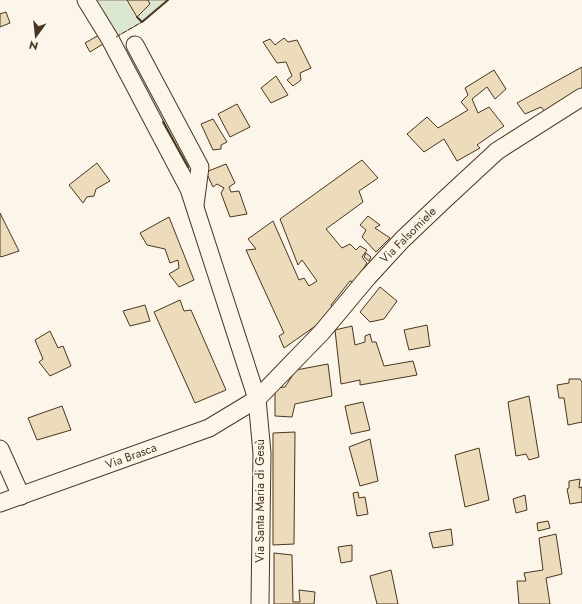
<svg xmlns="http://www.w3.org/2000/svg" width="582" height="604" font-family="Jost,sans-serif">
<rect width="100%" height="100%" fill="#fbf6e9"/>
<polygon fill="#dce7d0" stroke="#887966" points="93,0 168,0 142,22 116,37"/>
<g fill="#ecdcbc" stroke="#4a3520">
<polygon points="127,0 148,0 150,4 137,17"/>
<polygon points="6,12 10,23 0,27 0,14"/>
<polygon points="99,35 103,44 90,52 85,43"/>
<polygon points="284,38 288,42 297,40 311,68 300,73 301,80 293,86 287,80 292,76 286,62 277,63 263,42 270,39 275,45"/>
<polygon points="582,67 582,91 545,112 541,107 525,114 517,103"/>
<polygon points="494,70 506,89 495,99 487,87 472,99 478,113 489,107 504,126 477,145 480,148 457,161 444,139 424,152 407,134 427,117 438,128 468,110 461,102 468,95 465,88"/>
<polygon points="276,76 288,95 271,103 261,88"/>
<polygon points="237,104 250,127 230,137 218,114"/>
<polygon points="213,119 227,142 221,145 221,149 213,150 201,124"/>
<polygon points="362,160 378,178 359,191 363,202 326,229 342,248 350,244 356,250 360,246 367,250 362,257 367,263 355,282 350,281 331,305 334,313 284,348 279,336 284,333 246,250 256,249 248,239 273,221 299,280 304,278 309,286 317,281 302,260 298,265 280,219"/>
<polygon points="97,163 110,181 96,189 94,196 87,197 83,203 69,185"/>
<polygon points="226,164 235,183 229,187 231,192 239,191 247,214 230,217 221,193 224,188 217,184 213,187 206,172"/>
<polygon points="0,213 19,251 1,257 0,256"/>
<polygon points="368,216 380,225 375,228 390,238 376,252 362,237 366,230 360,225"/>
<polygon points="169,217 194,280 179,287 169,274 179,268 178,260 170,263 165,249 147,245 140,233"/>
<polygon points="366,253 371,257 369,261 364,257"/>
<polygon points="380,287 397,301 384,319 370,322 360,312"/>
<polygon points="180,300 184,311 191,310 226,390 195,403 154,312"/>
<polygon points="145,305 150,321 130,326 123,311"/>
<polygon points="427,325 430,346 409,350 404,330"/>
<polygon points="352,326 355,345 365,342 365,336 370,334 372,342 376,342 384,366 413,361 417,375 360,385 360,380 341,384 335,330"/>
<polygon points="50,331 58,348 63,346 71,366 50,376 39,362 43,359 35,340"/>
<polygon points="328,364 332,396 295,404 292,417 275,416 275,388 285,387 296,370"/>
<polygon points="569,379 580,379 582,382 582,422 568,425 564,398 559,398 557,385 569,383"/>
<polygon points="529,396 539,457 529,460 526,454 516,456 508,402"/>
<polygon points="363,402 370,430 351,434 345,406"/>
<polygon points="62,406 71,430 37,440 28,418"/>
<polygon points="295,432 294,544 273,545 273,433"/>
<polygon points="370,439 378,481 360,486 349,447"/>
<polygon points="479,448 489,500 465,507 455,455"/>
<polygon points="580,479 579,488 582,487 582,502 570,504 567,489 569,488 569,481"/>
<polygon points="358,492 359,498 365,497 368,514 357,516 353,493"/>
<polygon points="525,495 527,510 516,513 513,499"/>
<polygon points="548,521 550,528 538,531 537,523"/>
<polygon points="451,529 453,545 433,548 429,533"/>
<polygon points="556,534 562,574 546,578 550,604 519,604 517,581 526,581 524,573 543,570 539,538"/>
<polygon points="352,545 352,561 341,563 338,547"/>
<polygon points="274,553 292,555 293,602 300,602 299,590 315,592 314,604 274,604"/>
<polygon points="391,570 398,604 377,604 370,576"/>
</g>
<g fill="none" stroke-linecap="round" stroke-linejoin="round">
<g stroke="#4a3520" stroke-width="19">
<g id="minor">
<polyline points="86,0 110,39 189,189 257,399 262,453 260,604"/>
<polyline points="135,45 200,167 195,205"/>
<polyline points="0,449 21,496"/>
<polyline points="0,503 209,428 257,399 322,332 368,277 402,240 443,201 497,151 582,97"/>
</g>
</g>
<use href="#minor" stroke="#fbf6e9" stroke-width="17"/>
<polyline stroke="#4a3520" stroke-width="1" stroke-dasharray="5 2" stroke-linecap="butt" points="116,37 142,22"/>
<g stroke="#4a3520" stroke-width="2">
<polyline points="137,17 142,22 168,0"/>
<polyline points="163,122 188,167"/>
</g>
</g>
<g text-anchor="middle" stroke-width="3" stroke-linejoin="round" paint-order="stroke">
<g font-size="12" fill="#4a3520" stroke="#fbf6e9">
<text transform="translate(408 235) rotate(-45)" y="4">Via Falsomiele</text>
<text transform="translate(131 456) rotate(-20)" y="4">Via Brasca</text>
<text transform="translate(260 501) rotate(-90)" y="4">Via Santa Maria di Gesù</text>
</g>
</g>
<g transform="translate(36 36) rotate(195)" stroke="#fbf6e9" stroke-width="3" paint-order="stroke">
<path d="M0-3L7 15L0 10L-7 15Z" fill="#4a3520"/>
<text y="-6" font-size="11" font-weight="bold" text-anchor="middle" fill="#4a3520">N</text>
</g>
</svg>
